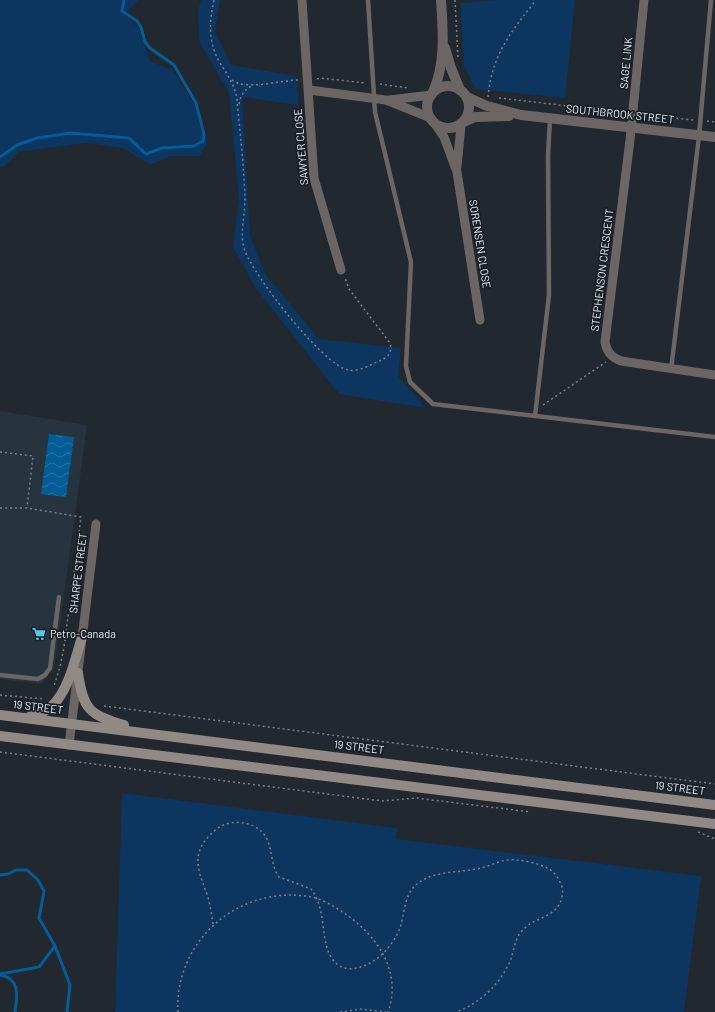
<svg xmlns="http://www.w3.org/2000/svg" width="715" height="1012" font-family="Barlow,sans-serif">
<defs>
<pattern id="water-waves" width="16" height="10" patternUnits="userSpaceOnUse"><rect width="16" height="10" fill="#025d97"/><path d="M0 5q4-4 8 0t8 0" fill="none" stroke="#2775a6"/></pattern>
</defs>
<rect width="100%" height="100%" fill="#212830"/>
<polygon fill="#283340" points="0,411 87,425 54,668 41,684 0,679"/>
<g fill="#0c355f">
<polygon points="0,0 138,0 125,14 139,29 150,61 172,70 197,108 208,142 200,156 170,156 150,165 123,148 86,143 18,152 5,166 0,168"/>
<polygon points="201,0 220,0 215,32 231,65 296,76 299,105 242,97 250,236 266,275 319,339 401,348 398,376 426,408 339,394 255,287 233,247 239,199 229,93 199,41 198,11"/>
<polygon points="496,0 575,0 565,98 476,89 464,66 460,3"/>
<polygon points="122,793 397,828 396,839 701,876 684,1012 115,1012"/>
</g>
<polygon fill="url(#water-waves)" points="49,434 74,437 66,497 41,494"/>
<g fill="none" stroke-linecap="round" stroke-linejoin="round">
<g stroke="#025d97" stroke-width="3">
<polyline points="0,157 17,145 37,138 71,133 129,138 146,154 162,148 194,146 203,141 204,134 196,103 174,65 150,48 145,42 141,27 137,21 122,11 124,0"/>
<polyline points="0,875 8,874 16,870 27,870 38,880 44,891 39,918 55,946 70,985 67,1012"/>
<polyline points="0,974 39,967 55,946"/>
<path d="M 0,975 C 21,979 17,996 15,1012"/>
</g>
<g stroke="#7c8188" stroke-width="1.5" stroke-dasharray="2 3" stroke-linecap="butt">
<path d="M 214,0 C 209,24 208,42 220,63 C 228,76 235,85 237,100 C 240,133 244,166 245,199 C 245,216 239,235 245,251 C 254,276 322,364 348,370 C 358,372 368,366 377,362 C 387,358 393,354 390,343 L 349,289 L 345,278"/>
<polyline points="455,0 458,57"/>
<polyline points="317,79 320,78 366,83"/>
<path d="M 232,80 C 245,91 282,80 299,80"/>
<polyline points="380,84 408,88"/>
<path d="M 488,97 C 492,54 511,32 536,0"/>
<polyline points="499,98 620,112 622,115"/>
<path d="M 239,104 C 241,95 244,89 254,85"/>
<polyline points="642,117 646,115 693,120"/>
<polyline points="707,121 715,122"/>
<polyline points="543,405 606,362"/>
<polyline points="0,452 33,456 27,508"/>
<polyline points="0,508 27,508 81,517 64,647 60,667 54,686"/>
<polyline points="0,695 44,699"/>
<polyline points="104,706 715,784"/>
<polyline points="0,752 382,801 416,798 531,812"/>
<polyline points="698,832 715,839"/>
<path d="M 213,924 C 212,915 210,906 208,897 C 200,874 189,856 210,835 C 216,829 222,824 231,823 C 240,821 255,824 262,832 C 274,844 269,864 279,877 L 311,889 C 328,911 319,942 333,960 C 339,968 348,970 357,968 C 376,964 393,946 400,928 C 405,913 404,894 417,884 C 434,870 461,873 481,868 C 490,866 499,861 507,860 C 519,859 532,862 543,866 C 551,869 557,875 560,882 C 563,887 563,892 562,897 C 557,919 534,916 522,931 C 515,938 514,950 511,959 C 501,983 481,1003 456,1012"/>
<path d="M 178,1012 C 174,943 236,887 305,896 C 318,897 330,904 341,911 C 375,933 403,970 388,1012"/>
<polyline points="340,1012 361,1009 386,1012"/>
</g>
<g stroke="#6b6663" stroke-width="4.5">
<polyline points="368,0 375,112 411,262 406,366 410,382 433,404 715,437"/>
<polyline points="671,370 699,136 711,0"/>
<polyline points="535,416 549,295 548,156 550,119"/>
<polyline points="0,675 38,679 45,675 50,668 59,597"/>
</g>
<g stroke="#6b6663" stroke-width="9">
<polyline points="302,0 314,178 341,270"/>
<path d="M 644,0 L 630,140 L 605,342 C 607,352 611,357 621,361 L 715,375"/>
<polyline points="309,90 386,100 431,118"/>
<polyline points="389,100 432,95"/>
<polyline points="435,124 444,137 457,172 480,320"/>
<polyline points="457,167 461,125"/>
<polyline points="69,745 96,524"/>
</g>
<g stroke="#6b6663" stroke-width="10">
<polyline points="445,48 451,68 460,90"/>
<circle cx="448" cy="107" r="21"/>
<path d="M 433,92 C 446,63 443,31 441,0"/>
<polyline points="467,97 487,106 521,115 715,137"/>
<polyline points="464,122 475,117 509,116"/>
</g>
<g stroke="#918a84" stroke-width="10">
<path d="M 78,673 C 83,709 89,715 124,725"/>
<polyline points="0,715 715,805"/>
<path d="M 29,717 C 37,715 46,712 52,706 C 69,690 75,659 82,637"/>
<polyline points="0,736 715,824"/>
</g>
</g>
<defs>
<g id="supermarket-bare" transform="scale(1.08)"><path d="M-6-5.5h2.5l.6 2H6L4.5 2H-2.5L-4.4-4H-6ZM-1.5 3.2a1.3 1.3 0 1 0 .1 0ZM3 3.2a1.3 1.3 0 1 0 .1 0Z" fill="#54cade" stroke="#181f26" stroke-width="2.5" paint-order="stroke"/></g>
</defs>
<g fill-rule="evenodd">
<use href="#supermarket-bare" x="39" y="634"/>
</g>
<g text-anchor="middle" stroke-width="3.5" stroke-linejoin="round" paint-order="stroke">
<g font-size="11" fill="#eaeef4" stroke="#181f26">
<text transform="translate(626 63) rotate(-85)" y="4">SAGE LINK</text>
<text transform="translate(620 114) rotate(6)" y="4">SOUTHBROOK STREET</text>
<text transform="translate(301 147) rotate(-95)" y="4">SAWYER CLOSE</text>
<text transform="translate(480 244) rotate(81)" y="4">SORENSEN CLOSE</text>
<text transform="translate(602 270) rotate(-83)" y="4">STEPHENSON CRESCENT</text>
<text transform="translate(78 573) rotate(-83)" y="4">SHARPE STREET</text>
<text transform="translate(38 707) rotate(7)" y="4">19 STREET</text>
<text transform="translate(359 747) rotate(7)" y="4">19 STREET</text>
<text transform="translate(680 788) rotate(7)" y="4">19 STREET</text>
</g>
<g font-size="11" fill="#eaeef4" stroke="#181f26" text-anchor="start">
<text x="50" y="638">Petro-Canada</text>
</g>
</g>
</svg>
